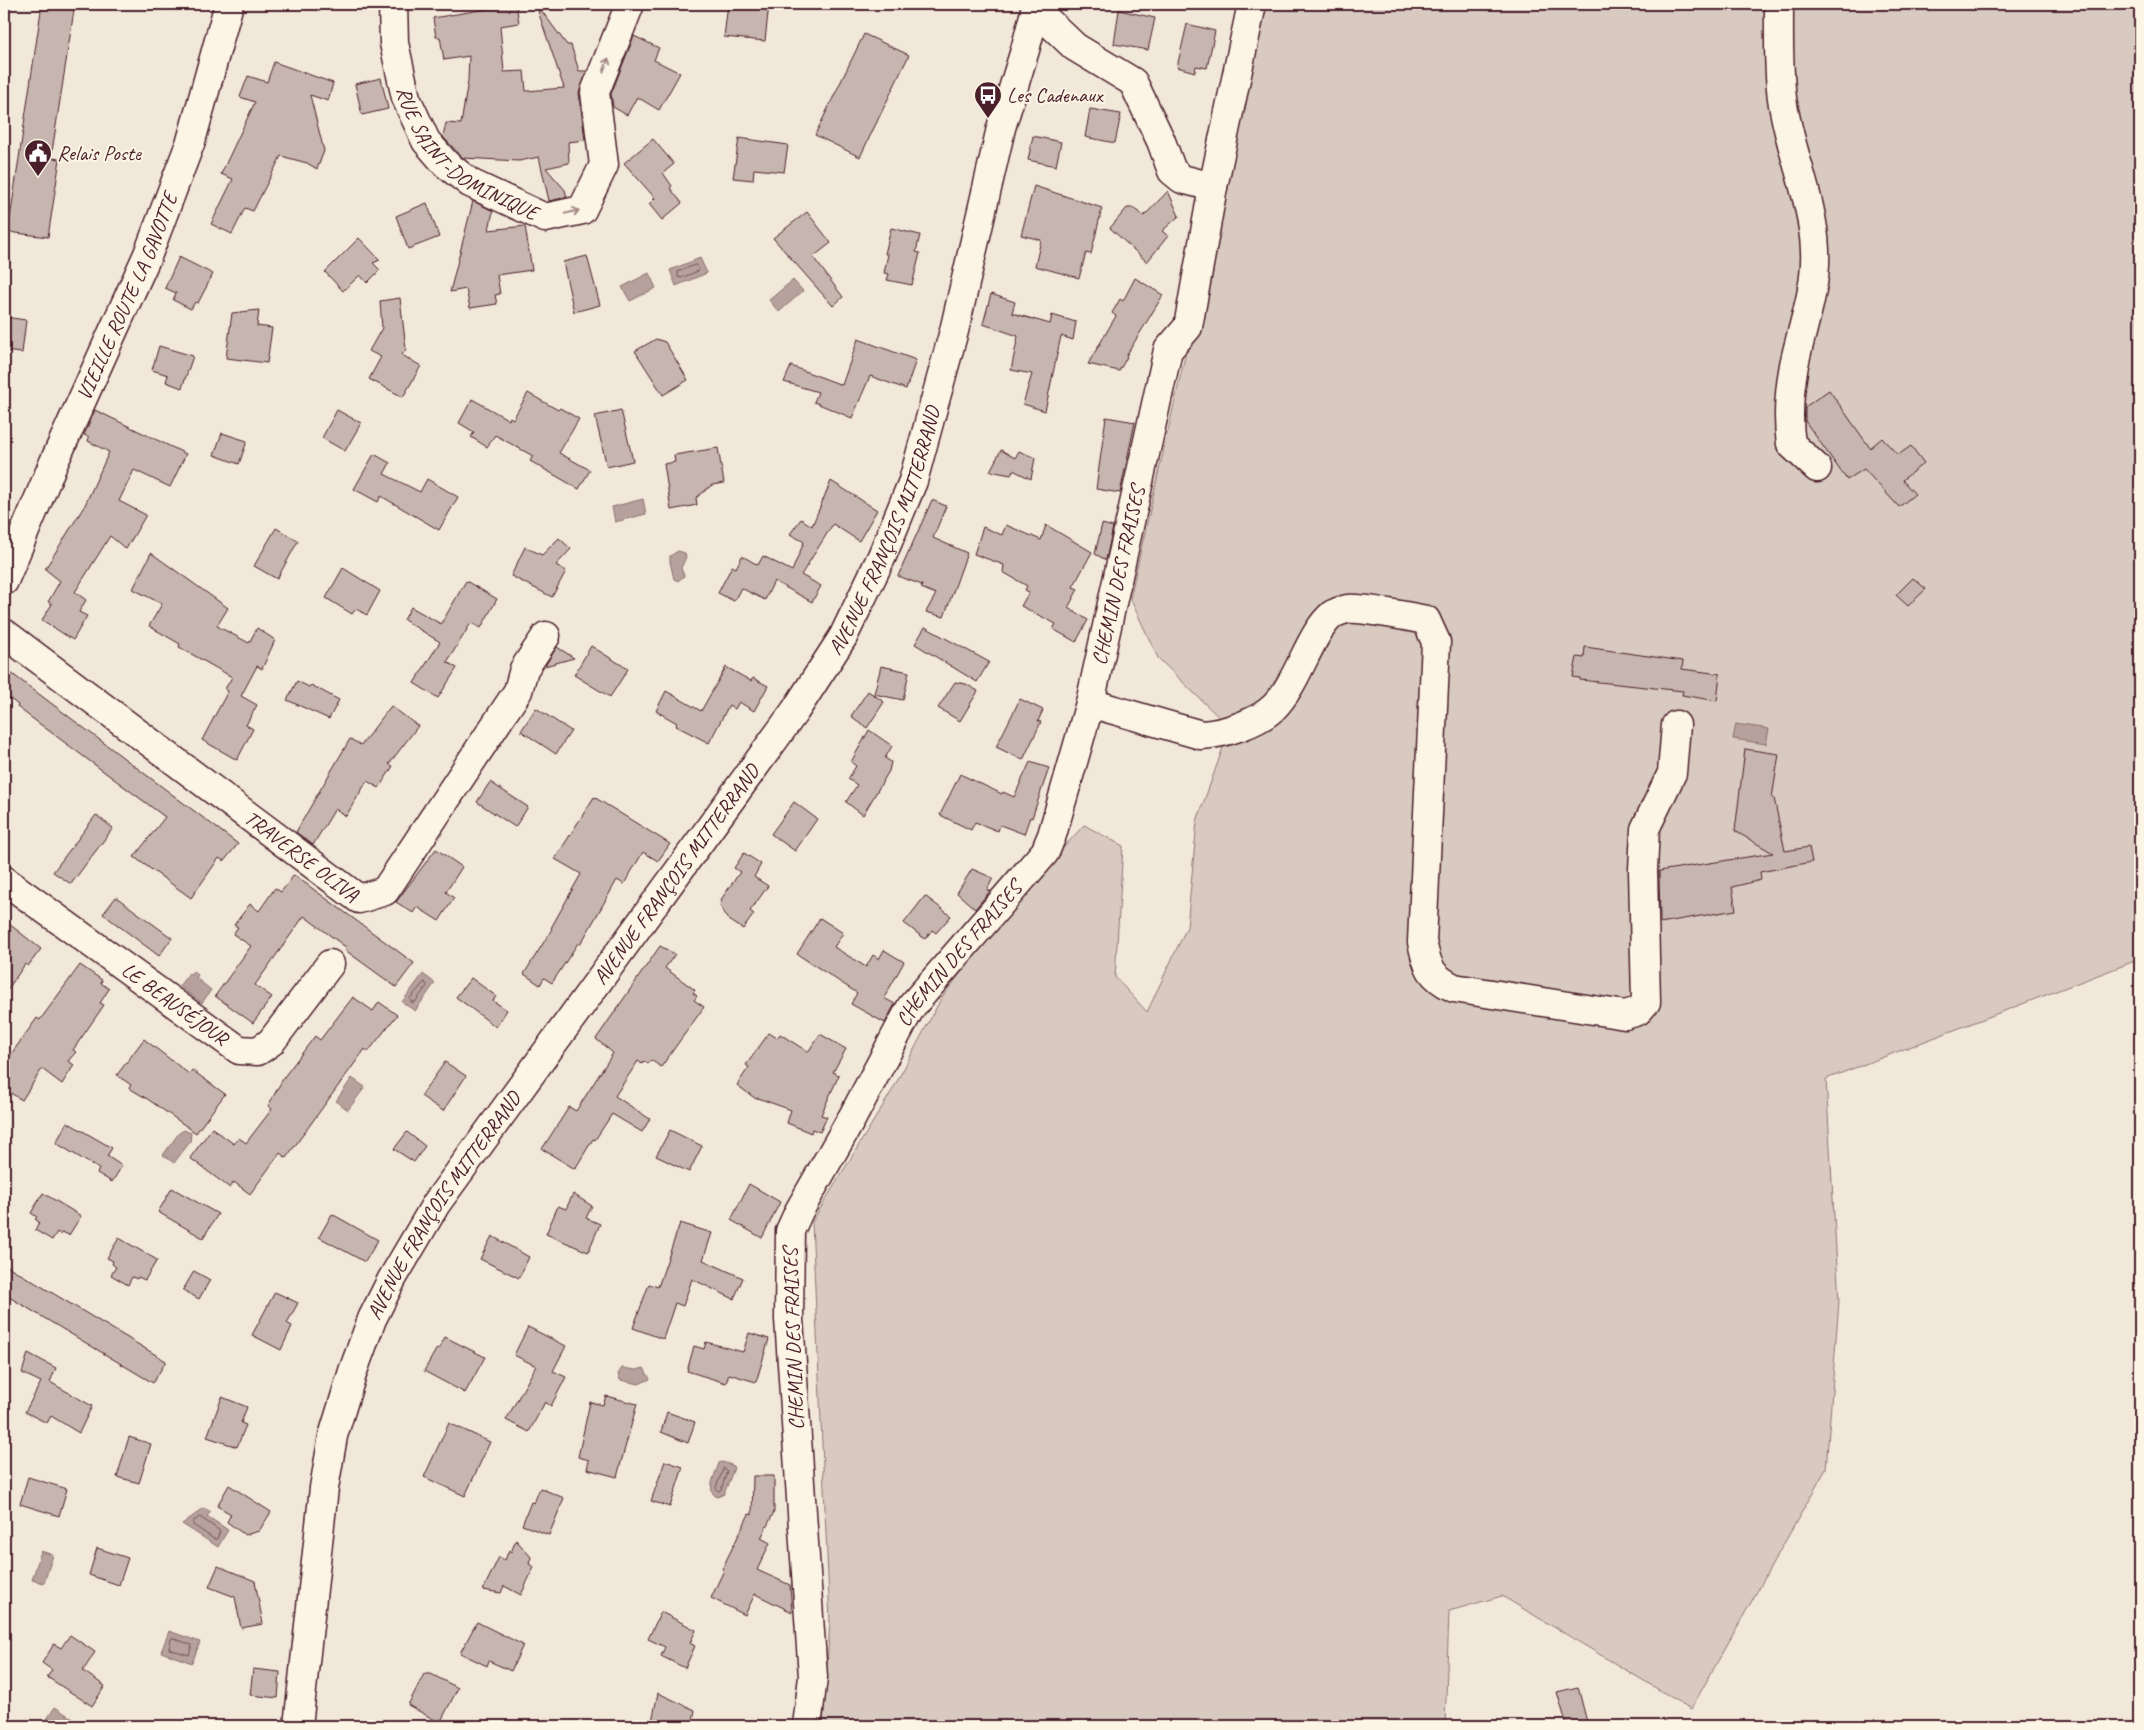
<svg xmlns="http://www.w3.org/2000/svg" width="2144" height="1730" font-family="Caveat,sans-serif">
<rect width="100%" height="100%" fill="#f1e8da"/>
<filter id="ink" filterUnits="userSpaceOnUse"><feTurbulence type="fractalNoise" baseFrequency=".02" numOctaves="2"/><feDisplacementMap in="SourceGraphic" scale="10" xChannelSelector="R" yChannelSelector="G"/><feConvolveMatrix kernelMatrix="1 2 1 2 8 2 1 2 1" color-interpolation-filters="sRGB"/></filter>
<g filter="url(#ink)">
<polygon fill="#d8cac0" stroke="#917476" points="1265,4 2140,4 2140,959 1826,1079 1839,1301 1826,1469 1691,1709 1502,1596 1449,1611 1445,1726 823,1726 830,1621 812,1222 893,1089 942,997 1026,889 1084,825 1123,846 1115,977 1147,1012 1187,927 1197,821 1230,728 1158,658 1130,598"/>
<g fill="#b6a19c" stroke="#8b6d6f">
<polygon points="700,258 707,273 676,286 670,270"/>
<polygon points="649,273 656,288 630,301 622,287"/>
<polygon points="793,280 803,291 779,312 769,300"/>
<polygon points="643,499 646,514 615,522 612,507"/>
<polygon points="678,551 685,553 686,557 681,568 684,576 678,581 674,579 670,562 670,556"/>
<polygon points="1736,724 1769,729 1766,744 1733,739"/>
<polygon points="193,971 198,975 196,978 211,990 202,1003 179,986 189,973 191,974"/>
<polygon points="423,974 435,983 415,1011 402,1002"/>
<polygon points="352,1078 365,1087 348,1110 336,1101"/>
<polygon points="184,1130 191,1133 190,1142 174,1163 163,1155 179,1133"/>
<polygon points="622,1368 636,1370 644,1368 650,1379 639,1384 620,1380 618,1374"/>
<path d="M 722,1462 L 732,1465 L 734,1468 L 724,1494 L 717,1497 C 705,1491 716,1473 719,1463 Z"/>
<polygon points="204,1508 211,1512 207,1516 228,1530 218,1547 182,1524"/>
<polygon points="41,1551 53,1555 44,1583 32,1580"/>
<polygon points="169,1631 200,1642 192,1663 161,1652"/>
<polygon points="55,1707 84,1726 51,1726 45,1722"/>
</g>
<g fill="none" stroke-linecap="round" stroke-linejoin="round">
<g stroke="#755358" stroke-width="1">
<polygon points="696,265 699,268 698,271 681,278 678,277 678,272"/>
<polygon points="425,982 427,986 415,1002 412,1003 410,999"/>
<polygon points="724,1468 727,1471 721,1490 718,1491 716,1488"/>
<polygon points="200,1517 220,1531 217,1539 214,1539 193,1525 193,1522"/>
<polygon points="173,1638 192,1645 189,1655 169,1649 171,1639"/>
</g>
</g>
<g fill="#c7b6af" stroke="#4a1f2b">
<polygon points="42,4 75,4 51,158 60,159 48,237 8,232"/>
<polygon points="516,4 519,23 500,26 504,72 524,71 526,91 564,88 538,11 541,10 567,45 571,45 579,71 587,71 579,93 585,140 568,142 569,163 546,168 565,190 567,197 549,201 539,157 519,161 463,158 443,137 446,123 461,124 468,81 469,56 444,60 440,37 436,37 433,18"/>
<polygon points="728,4 769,4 765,41 724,37"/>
<polygon points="1119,10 1155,18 1148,50 1114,44"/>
<polygon points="1187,24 1215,31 1207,68 1196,66 1195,72 1177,67"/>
<polygon points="864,34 909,55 860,157 815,135"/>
<polygon points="634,36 659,48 654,60 680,73 659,110 637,97 627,115 613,107 611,94"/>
<polygon points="274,62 333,83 328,101 310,95 324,151 317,169 307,163 281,156 253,211 245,208 232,234 211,224 233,179 221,174 255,102 240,97 248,76 267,82"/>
<polygon points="381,78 388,109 362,115 355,84"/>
<polygon points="1090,109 1121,114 1115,143 1085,137"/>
<polygon points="1033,136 1061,142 1056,166 1028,160"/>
<polygon points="739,138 788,145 784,172 754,169 753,180 733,178"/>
<polygon points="653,139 674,164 663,173 672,186 670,188 682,203 662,220 649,204 655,198 624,163"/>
<polygon points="1034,186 1102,208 1091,254 1086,253 1079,278 1035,266 1041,240 1021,235"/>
<polygon points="1168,191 1179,216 1162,231 1168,236 1147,262 1110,228 1127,208 1133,208 1144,216"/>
<polygon points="473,201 493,211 489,230 525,226 532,270 497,275 500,294 495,295 497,304 470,308 466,289 450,292"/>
<polygon points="427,203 439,237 408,249 396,216"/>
<polygon points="807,212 831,243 813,257 843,297 833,306 773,238"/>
<polygon points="891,228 920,235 916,252 920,253 912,285 887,280 889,274 884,273 888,254 885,254"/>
<polygon points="359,238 380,260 373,263 380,270 367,283 360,275 343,291 325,272"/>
<polygon points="587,256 600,305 574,312 563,262"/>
<polygon points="179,257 213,274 198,303 195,302 191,309 173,300 176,293 165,288"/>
<polygon points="1135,278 1163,295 1126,356 1127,357 1119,371 1088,364 1116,316 1112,313 1120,299 1123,301"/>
<polygon points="991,294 1015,302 1012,313 1050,324 1052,315 1076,322 1073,340 1061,336 1045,411 1023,404 1032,374 1011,370 1018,336 983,324"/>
<polygon points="400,298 406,349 402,355 421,366 403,397 369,379 381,357 369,351 382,328 380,301"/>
<polygon points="259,310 257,326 272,328 267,363 226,358 232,313"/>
<polygon points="4,317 26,320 22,353 4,351"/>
<polygon points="656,339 665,342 688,380 663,395 635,351"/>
<polygon points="858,339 916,360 906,389 870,376 852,418 814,402 818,392 784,382 791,366 842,385"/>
<polygon points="159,346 193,356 182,388 166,382 168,375 152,370"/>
<polygon points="1829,390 1870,448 1882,438 1898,455 1911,446 1924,463 1902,480 1915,494 1899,507 1864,469 1847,480 1805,421 1805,407"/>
<polygon points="528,393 558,410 560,408 579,419 559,453 590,470 579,489 530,461 533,456 495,435 487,447 471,437 474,432 459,423 472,399 509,420 510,417 513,419"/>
<polygon points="95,410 186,454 170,487 134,470 119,501 146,515 126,549 110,536 75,592 86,600 79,612 87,616 73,640 42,620 52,604 48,602 60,581 45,569 85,505 109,452 88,441 89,437 84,435"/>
<polygon points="337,410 361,423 345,451 322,438"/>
<polygon points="621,410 633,461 607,467 595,416"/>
<polygon points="1106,417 1135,422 1120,493 1096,489"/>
<polygon points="222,433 247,441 239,464 214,455"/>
<polygon points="718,448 724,483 712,485 696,498 697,505 671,510 664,464 675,462 674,455"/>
<polygon points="1001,450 1015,458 1019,451 1035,458 1031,479 1013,470 1011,475 990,471"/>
<polygon points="374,454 390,463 384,474 420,492 427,479 458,497 439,530 381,496 378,502 354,489"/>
<polygon points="831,481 877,510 859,541 833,524 801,575 821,586 812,602 774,581 765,600 741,588 734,601 718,593 732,566 736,568 742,556 758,565 763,556 792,571 804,542 790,534 801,519 812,526"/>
<polygon points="932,500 946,506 933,538 967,553 944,617 926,612 936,594 921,588 922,585 898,576"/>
<polygon points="1102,524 1113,527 1106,560 1095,554"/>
<polygon points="1006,525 1041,540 1046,525 1092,552 1073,587 1078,589 1068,608 1088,620 1076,642 1053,629 1056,624 1021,606 1029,592 1025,590 1027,586 1003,572 1004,565 974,554 983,527 1002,535"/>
<polygon points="276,528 298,541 277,579 254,566"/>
<polygon points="559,538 571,549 556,565 566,571 552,597 511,576 525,547 542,555"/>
<polygon points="151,553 228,608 217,626 249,643 257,628 275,640 262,669 257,666 241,696 257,705 246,725 253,729 237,760 202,740 228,691 225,689 232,677 179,647 180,644 149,626 162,604 133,589"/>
<polygon points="343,568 380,591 367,615 356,609 352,614 326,598"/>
<polygon points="1913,578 1926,589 1908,606 1896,595"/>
<polygon points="466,581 497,599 481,628 471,623 447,662 457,668 438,698 414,683 440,642 404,620 411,607 441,624"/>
<polygon points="925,627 989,662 977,682 915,644"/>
<polygon points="591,646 628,669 610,697 574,675"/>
<polygon points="557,647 574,658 545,666"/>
<polygon points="1585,647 1683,661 1682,669 1720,674 1717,701 1682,695 1683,691 1580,680 1580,678 1573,677 1577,657 1584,658"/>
<polygon points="881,666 909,672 903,700 874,694"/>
<polygon points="726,667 751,681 753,678 768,686 754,711 739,702 735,709 729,705 709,743 676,726 677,723 656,711 666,691 701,711"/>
<polygon points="11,673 238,844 224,861 219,858 191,898 134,857 165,817 17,707 18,705 4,694 4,683"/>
<polygon points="297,681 309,687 311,685 339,700 329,719 287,700"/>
<polygon points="955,682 966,684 978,691 960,721 938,708"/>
<polygon points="868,691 884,702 867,728 851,716"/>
<polygon points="1020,699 1043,710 1038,721 1041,722 1023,760 996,747"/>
<polygon points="391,706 418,726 389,764 393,766 379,788 367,781 346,816 335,809 313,845 296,832 316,797 350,739 361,745"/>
<polygon points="536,708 571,731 556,754 521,731"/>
<polygon points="869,730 892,746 885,758 891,762 889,771 863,815 846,802 857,785 848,779 856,766 851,762"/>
<polygon points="1745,749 1779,754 1772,798 1774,798 1785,851 1809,847 1812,862 1760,872 1761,880 1732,887 1736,910 1660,923 1659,871 1773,853 1735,831"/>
<polygon points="1030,762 1049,768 1032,818 1030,817 1024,834 1000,825 998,831 975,822 971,830 940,815 960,774 1002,794 1003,792 1014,797"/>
<polygon points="490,782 528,807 515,827 477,802"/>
<polygon points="594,797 670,844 658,861 643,852 624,884 617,880 580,945 578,943 552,983 544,978 540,985 524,974 552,929 551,928 581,874 555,859"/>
<polygon points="794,802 817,819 795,851 771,834"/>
<polygon points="96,815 113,828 71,884 53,872"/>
<polygon points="436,849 462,867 446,892 454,898 439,921 417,907 413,913 396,902"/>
<polygon points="744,853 761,864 754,877 768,886 750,911 754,914 743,929 729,920 720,906 722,898 740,872 734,868"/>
<polygon points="972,869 993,878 987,890 990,891 975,909 957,893"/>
<polygon points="294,875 414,963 396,987 345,950 347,948 304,916 255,985 272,997 253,1023 215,996 251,946 233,934 238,927 234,925 250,904 259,911 275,888 281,892"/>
<polygon points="925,896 951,916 936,933 932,930 925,939 904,923"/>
<polygon points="116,897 172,938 159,956 103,914"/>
<polygon points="820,918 843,933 834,947 866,967 873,955 879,959 884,950 904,962 884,998 895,1004 885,1023 851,1004 857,993 797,954"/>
<polygon points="4,920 41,949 28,966 25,964 4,995"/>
<polygon points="660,946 675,954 665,968 695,990 693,993 697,996 694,1000 704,1007 661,1067 651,1060 648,1064 644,1061 642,1064 638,1061 615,1096 650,1119 642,1132 612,1114 595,1140 593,1139 575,1169 542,1149 569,1107 576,1111 613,1053 596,1039"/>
<polygon points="80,965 102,980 101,983 109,989 100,1003 104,1005 73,1050 76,1052 68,1061 74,1065 62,1084 42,1069 22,1100 4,1089 4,1064 37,1018 40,1020"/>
<polygon points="471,978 496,996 493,1001 507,1010 496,1027 456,997"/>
<polygon points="353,997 373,1011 379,1002 397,1015 368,1052 365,1049 286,1158 280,1153 250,1194 234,1182 230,1188 190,1158 212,1128 234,1144 239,1138 246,1143 272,1109 268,1106 284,1077 315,1036 320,1040"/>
<polygon points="769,1033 777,1038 780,1034 808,1052 820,1034 846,1049 833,1072 839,1075 821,1115 827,1117 820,1132 812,1129 811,1133 787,1123 791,1110 758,1098 756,1099 737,1085 749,1067 746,1065"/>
<polygon points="144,1039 189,1074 192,1070 225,1094 196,1133 149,1100 129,1088 131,1085 117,1075"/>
<polygon points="445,1062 466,1076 443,1111 421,1096"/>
<polygon points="67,1122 112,1148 107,1156 122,1166 112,1182 97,1173 99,1169 56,1143"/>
<polygon points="670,1130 702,1146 689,1172 656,1156"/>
<polygon points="407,1132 425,1146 414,1162 394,1149"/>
<polygon points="749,1184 780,1202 762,1238 731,1220"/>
<polygon points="172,1188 218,1214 203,1238 158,1212"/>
<polygon points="43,1193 81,1216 69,1235 62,1232 61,1235 57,1232 52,1240 35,1230 39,1222 35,1219 37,1217 31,1213"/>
<polygon points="573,1194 592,1206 586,1218 600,1224 588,1252 546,1234 558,1206 566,1209"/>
<polygon points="332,1214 378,1240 365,1262 319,1237"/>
<polygon points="680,1223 712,1233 703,1260 743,1278 734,1299 692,1279 683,1306 675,1303 663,1339 633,1328 649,1284 658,1287"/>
<polygon points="492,1236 529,1257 519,1278 480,1259"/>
<polygon points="119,1238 157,1260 145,1280 138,1277 137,1279 132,1277 128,1285 111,1275 116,1267 112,1264 113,1261 107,1258"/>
<polygon points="4,1264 166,1361 153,1383 4,1294"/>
<polygon points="194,1271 210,1280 199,1299 183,1290"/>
<polygon points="275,1292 298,1303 287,1323 292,1326 281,1350 252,1335"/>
<polygon points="528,1327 566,1346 553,1371 566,1377 551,1406 545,1402 529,1432 506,1420 536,1366 514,1355"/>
<polygon points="749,1333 769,1339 756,1382 729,1374 726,1383 687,1371 694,1346 704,1349 706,1342 743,1352"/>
<polygon points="445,1337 485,1357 465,1393 424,1371 437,1348 439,1349"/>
<polygon points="28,1353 56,1368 50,1382 92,1406 79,1433 51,1416 47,1423 25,1412 41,1382 22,1373"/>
<polygon points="606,1396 637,1404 617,1477 587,1469 589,1460 578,1457 590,1402 603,1405"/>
<polygon points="222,1397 247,1407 241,1423 246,1425 237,1447 207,1437"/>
<polygon points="667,1412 695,1422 688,1443 661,1432"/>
<polygon points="449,1423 490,1442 465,1496 424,1477"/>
<polygon points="129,1437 151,1444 139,1483 117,1477"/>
<polygon points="665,1461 683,1467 670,1507 651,1501"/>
<polygon points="753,1476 774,1476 774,1512 761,1538 770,1543 757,1570 790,1585 792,1612 755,1594 745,1615 711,1598 724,1570 722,1569 749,1514 752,1515"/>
<polygon points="28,1477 67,1489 59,1516 20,1504"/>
<polygon points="229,1485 271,1512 259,1531 245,1535 227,1522 231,1514 217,1506"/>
<polygon points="540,1488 564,1498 549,1535 522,1525 531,1502 534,1503"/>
<polygon points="516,1540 531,1557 529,1564 534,1567 521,1595 504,1586 501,1593 483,1590 499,1557 505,1560 509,1550 511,1552"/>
<polygon points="97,1548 128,1558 119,1585 89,1575"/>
<polygon points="218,1566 255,1581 263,1624 241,1628 235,1597 209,1587"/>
<polygon points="661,1612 696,1630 690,1643 695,1646 685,1668 661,1656 665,1647 648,1639"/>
<polygon points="477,1622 523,1645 511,1671 489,1661 487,1666 460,1653"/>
<polygon points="70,1635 95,1652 83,1671 105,1686 92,1706 47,1677 52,1670 42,1663 54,1644 61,1648"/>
<polygon points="253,1669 280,1672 278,1698 250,1695"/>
<polygon points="424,1674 431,1674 458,1688 440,1723 408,1705"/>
<polygon points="1578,1687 1588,1726 1567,1726 1557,1692"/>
<polygon points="658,1693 695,1710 692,1726 651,1726"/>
</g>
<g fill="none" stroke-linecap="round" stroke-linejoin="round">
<g stroke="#4a1f2b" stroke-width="31">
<g id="minor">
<path id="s1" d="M 393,4 L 394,43 L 406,98 L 426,141 L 446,164 L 470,183 L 545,218 L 582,210 L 604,165 L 595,92 L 630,4"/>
<path d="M 1779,4 C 1779,35 1778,67 1782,98 C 1789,150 1813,198 1815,250 C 1817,289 1802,327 1794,365 C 1789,392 1787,417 1791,444 L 1817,468"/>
<polyline points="1035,9 1075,47 1133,82 1161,141 1172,171 1182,179 1213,187"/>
<path id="s2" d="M 4,581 L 54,462 L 148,254 L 191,141 L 229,4"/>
<path id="s3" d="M 4,633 L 359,899 L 385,891 L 518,691 L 524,669 L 546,636"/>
<path d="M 1090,703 L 1201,735 C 1223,734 1258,723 1274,707 C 1298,683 1310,632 1333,614 C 1337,612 1343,610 1347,609 C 1359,607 1411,617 1426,620 L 1436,642 L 1422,942 C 1428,968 1430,976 1454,988 L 1625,1015 L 1638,1011 L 1646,1002 L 1643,870 L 1645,829 L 1672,773 L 1676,725"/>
<path id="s4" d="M 4,880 L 239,1050 L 258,1051 L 271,1042 L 330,964"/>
<path id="s5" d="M 807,1726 L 813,1677 L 789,1319 L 790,1231 L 799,1211 L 852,1118 L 911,1007 L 1045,852 L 1052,835 L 1090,703 L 1168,350 L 1188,327 L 1213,187 L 1252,4"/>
</g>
</g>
<g stroke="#4a1f2b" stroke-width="31">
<g id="major">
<path id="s6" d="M 298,1726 L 324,1488 L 333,1436 L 353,1371 L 372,1319 L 392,1279 L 436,1204 L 795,711 L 843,637 L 882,556 L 913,481 L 954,331 L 1001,128 L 1025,50 L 1037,4"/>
</g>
</g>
<use href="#minor" stroke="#fcf5e5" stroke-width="28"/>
<use href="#major" stroke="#fcf5e5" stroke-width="28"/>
</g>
<defs><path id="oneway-shaft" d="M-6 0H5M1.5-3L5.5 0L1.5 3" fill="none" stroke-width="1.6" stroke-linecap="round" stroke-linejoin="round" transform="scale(1.25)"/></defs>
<g stroke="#a38a88">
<use href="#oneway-shaft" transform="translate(606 65) rotate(-69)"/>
<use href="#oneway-shaft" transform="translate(572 212) rotate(-13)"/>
</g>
</g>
<defs>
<g id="bus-pin" transform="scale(1.4375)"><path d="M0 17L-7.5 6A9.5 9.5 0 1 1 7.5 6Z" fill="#4a1f2b" stroke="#fcf5e5"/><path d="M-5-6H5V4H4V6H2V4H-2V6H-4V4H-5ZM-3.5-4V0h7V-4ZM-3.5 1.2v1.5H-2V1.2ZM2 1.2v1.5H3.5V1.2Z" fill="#fff"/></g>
<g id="civic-pin" transform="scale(1.4375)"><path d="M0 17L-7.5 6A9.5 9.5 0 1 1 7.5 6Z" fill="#4a1f2b" stroke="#fcf5e5"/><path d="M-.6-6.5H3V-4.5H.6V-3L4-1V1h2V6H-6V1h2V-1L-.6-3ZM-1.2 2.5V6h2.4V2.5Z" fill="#fff"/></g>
</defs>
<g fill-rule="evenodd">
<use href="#bus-pin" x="988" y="95"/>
<use href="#civic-pin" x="38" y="153"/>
</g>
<g text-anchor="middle" stroke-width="4" stroke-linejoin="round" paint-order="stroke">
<g font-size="21" fill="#4a1f2b" stroke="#fcf5e5" text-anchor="start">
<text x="1007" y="102">Les Cadenaux</text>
<text x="57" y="160">Relais Poste</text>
</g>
<g font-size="21" fill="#4a1f2b" stroke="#fcf5e5">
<text dy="7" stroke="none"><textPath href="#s1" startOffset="181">RUE SAINT-DOMINIQUE</textPath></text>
<text dy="7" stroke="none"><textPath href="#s2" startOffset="310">VIEILLE ROUTE LA GAVOTTE</textPath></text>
<text dy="7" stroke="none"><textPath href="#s6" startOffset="1360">AVENUE FRANÇOIS MITTERRAND</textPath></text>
<text dy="7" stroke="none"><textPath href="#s5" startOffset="1242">CHEMIN DES FRAISES</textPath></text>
<text dy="7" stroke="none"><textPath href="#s3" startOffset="372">TRAVERSE OLIVA</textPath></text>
<text dy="7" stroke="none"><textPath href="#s6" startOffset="955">AVENUE FRANÇOIS MITTERRAND</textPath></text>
<text dy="7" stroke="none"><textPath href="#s5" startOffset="822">CHEMIN DES FRAISES</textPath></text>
<text dy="7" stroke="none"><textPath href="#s4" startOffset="211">LE BEAUSÉJOUR</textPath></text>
<text dy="7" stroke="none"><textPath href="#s6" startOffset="550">AVENUE FRANÇOIS MITTERRAND</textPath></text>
<text transform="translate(793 1339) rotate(-92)" y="7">CHEMIN DES FRAISES</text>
</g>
</g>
<rect width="2144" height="1730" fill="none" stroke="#fcf5e5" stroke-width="20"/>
<rect x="10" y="10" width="2124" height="1710" fill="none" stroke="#4a1f2b" stroke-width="2" filter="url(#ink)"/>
</svg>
